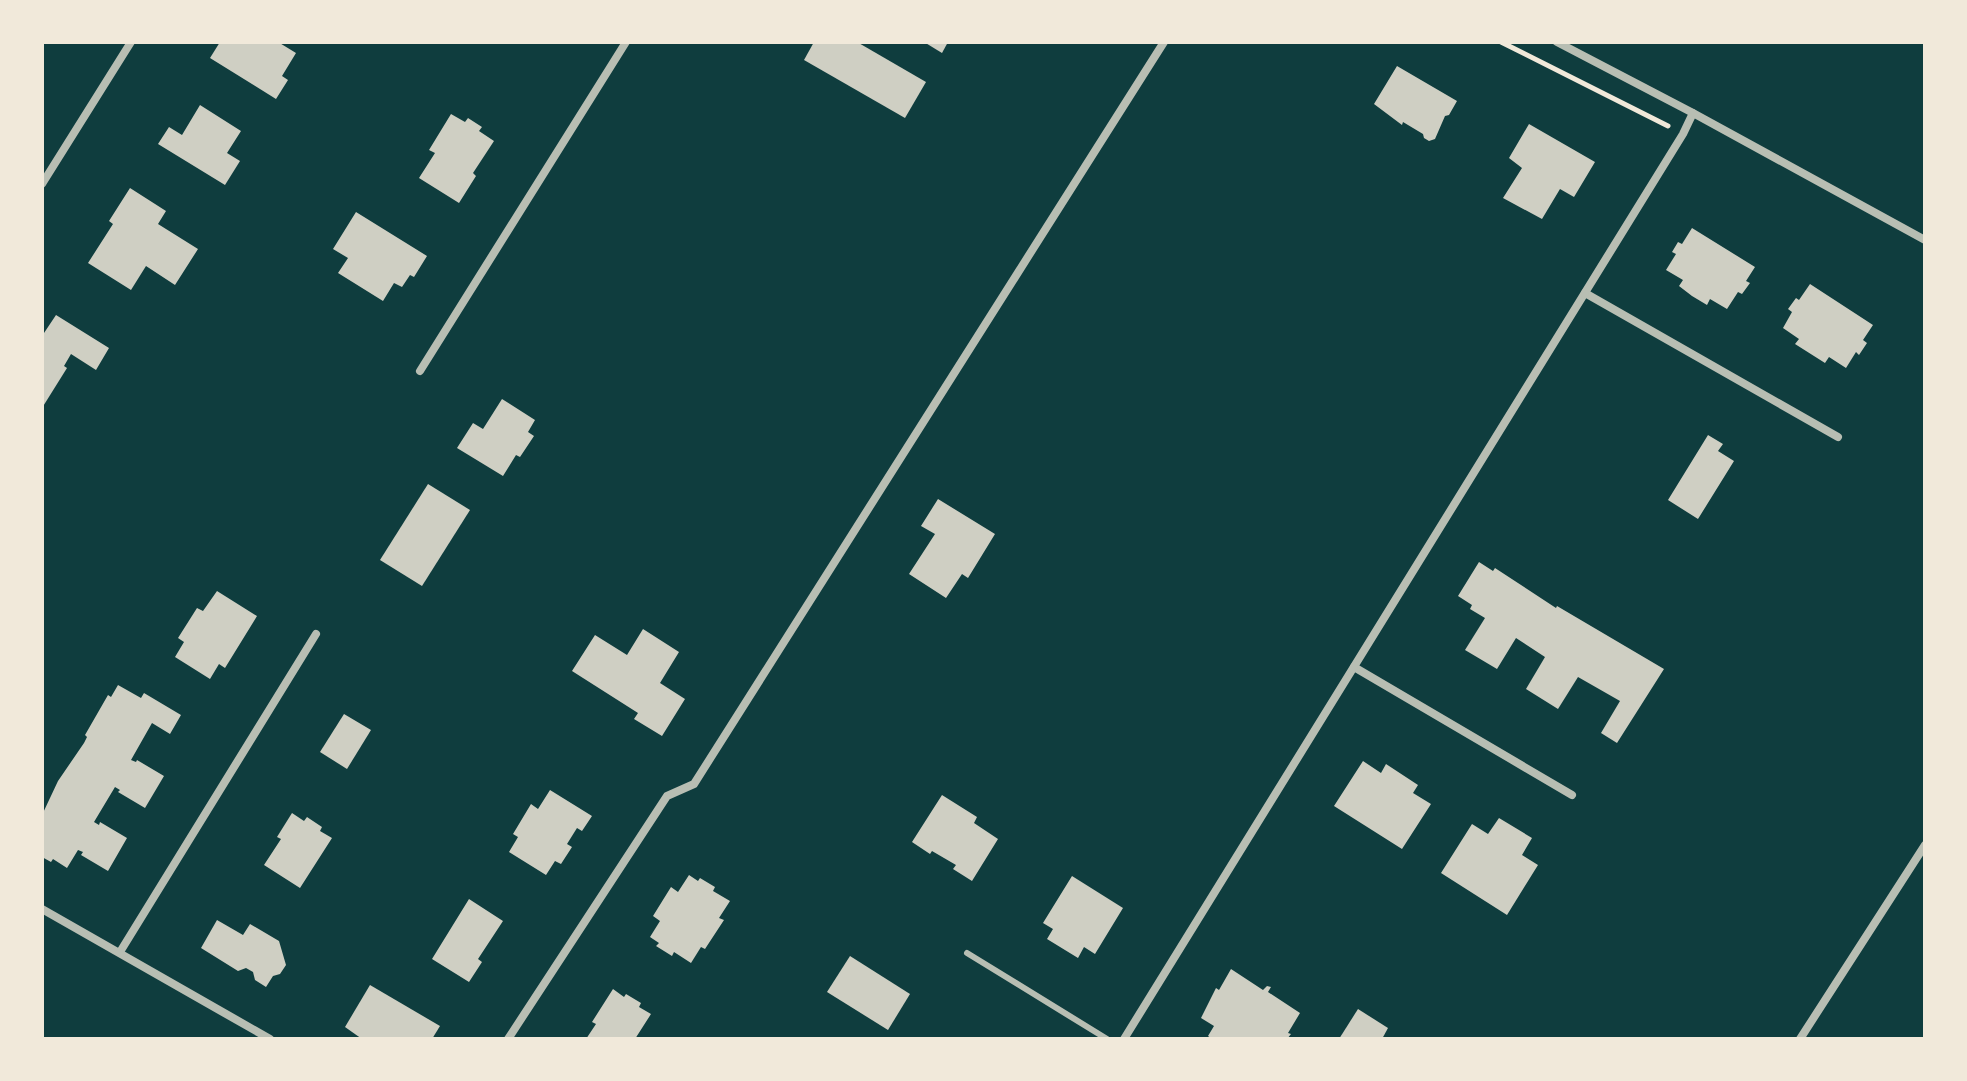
<svg xmlns="http://www.w3.org/2000/svg" width="1967" height="1081" font-family="'Libre Baskerville',serif">
<rect width="100%" height="100%" fill="#0f3d3e"/>
<g fill="#cfcfc3">
<polygon points="220,42 278,42 296,53 282,76 288,80 276,99 210,58"/>
<polygon points="814,42 857,42 926,82 905,118 804,60"/>
<polygon points="924,42 948,42 942,53"/>
<polygon points="1397,66 1457,101 1449,115 1445,116 1435,139 1429,141 1424,138 1423,134 1403,122 1402,125 1374,104"/>
<polygon points="200,105 241,131 227,153 240,161 225,185 158,144 169,127 182,135"/>
<polygon points="451,114 465,122 468,118 482,127 479,131 494,141 473,173 476,176 459,203 419,178 435,153 429,150"/>
<polygon points="1529,124 1595,162 1574,197 1560,189 1542,219 1503,198 1522,168 1509,158"/>
<polygon points="130,188 166,211 158,224 198,249 175,285 146,266 131,290 88,263 113,224 109,221"/>
<polygon points="356,212 427,256 414,277 410,275 402,287 394,283 383,301 338,273 348,258 333,249"/>
<polygon points="1692,228 1755,267 1746,281 1750,283 1742,294 1738,292 1727,309 1710,299 1707,305 1692,296 1679,286 1683,280 1666,270 1676,254 1672,252 1678,242 1682,244"/>
<polygon points="1810,284 1873,325 1863,340 1867,343 1859,355 1856,352 1846,368 1829,357 1825,363 1795,344 1799,339 1783,328 1792,312 1788,309 1796,298 1799,300"/>
<polygon points="56,315 109,348 96,370 71,354 64,366 67,368 42,408 42,336"/>
<polygon points="502,399 535,420 528,432 534,436 520,457 516,455 503,476 457,448 473,423 483,429"/>
<polygon points="1708,435 1723,444 1718,451 1734,461 1698,519 1668,500"/>
<polygon points="428,484 470,510 422,586 380,560"/>
<polygon points="938,499 995,534 968,578 962,574 946,598 909,574 935,534 921,526"/>
<polygon points="1479,562 1493,571 1495,568 1556,608 1557,606 1664,669 1617,743 1601,733 1620,701 1578,677 1558,709 1526,689 1545,657 1516,638 1497,669 1465,650 1485,618 1470,609 1472,605 1458,596"/>
<polygon points="217,591 257,616 225,668 219,664 210,679 175,657 184,642 178,638 197,608 203,611"/>
<polygon points="643,629 679,652 660,683 685,699 662,736 634,719 638,713 572,671 595,635 627,655"/>
<polygon points="118,685 141,698 144,693 181,715 170,734 152,723 131,760 136,762 137,760 164,776 145,808 118,792 120,790 115,787 94,822 99,825 100,822 127,838 108,871 81,855 83,852 78,850 67,868 53,859 51,862 42,857 42,815 58,781 84,743 87,737 85,735 108,695 111,697"/>
<polygon points="344,714 371,730 347,769 320,752"/>
<polygon points="1363,761 1381,773 1386,764 1418,785 1413,793 1431,804 1402,849 1334,806"/>
<polygon points="550,790 592,816 582,831 577,828 567,844 572,847 561,864 555,861 546,875 509,852 518,837 513,834 531,804 538,809"/>
<polygon points="942,795 977,817 974,823 998,839 972,881 953,869 956,865 932,851 930,854 912,842"/>
<polygon points="292,813 304,821 307,817 322,827 320,831 332,838 300,888 264,865 281,839 277,837"/>
<polygon points="1499,818 1532,838 1522,855 1538,865 1507,915 1441,873 1472,824 1488,834"/>
<polygon points="689,875 698,881 700,878 715,887 713,891 730,901 719,918 724,920 705,949 701,947 691,963 674,952 672,956 656,946 659,943 650,937 660,921 653,916 671,887 678,892"/>
<polygon points="1072,876 1123,908 1095,954 1084,947 1078,958 1047,939 1053,929 1043,923"/>
<polygon points="469,899 503,921 478,959 482,962 469,982 432,959"/>
<polygon points="217,920 243,935 250,924 279,941 286,965 280,974 273,976 266,987 255,980 253,972 246,968 238,971 201,948"/>
<polygon points="850,956 910,994 888,1030 827,992"/>
<polygon points="1231,969 1263,990 1267,986 1271,987 1268,992 1300,1013 1288,1033 1291,1034 1287,1039 1212,1039 1208,1036 1214,1026 1201,1018 1216,988 1219,990"/>
<polygon points="370,985 440,1026 432,1039 362,1039 345,1027"/>
<polygon points="613,989 624,997 626,994 641,1003 639,1007 651,1014 635,1039 586,1039 596,1024 592,1022"/>
<polygon points="1358,1009 1388,1028 1382,1039 1339,1039"/>
</g>
<g fill="none" stroke-linecap="round" stroke-linejoin="round">
<polyline stroke="#f1e9da" stroke-width="5" points="1501,42 1668,126"/>
<polyline stroke="#b8beb3" stroke-width="6" points="967,953 1107,1039"/>
<g stroke="#b8beb3" stroke-width="8">
<polyline points="1557,42 1693,113 1925,240"/>
<polyline points="42,184 131,42"/>
<polyline points="1585,293 1838,437"/>
<polyline points="420,371 626,42"/>
<polyline points="1354,667 1572,795"/>
<polyline points="42,909 270,1039"/>
<polyline points="120,952 316,634"/>
<polyline points="508,1039 667,796 694,784 1164,42"/>
<polyline points="1124,1039 1683,134 1693,113"/>
<polyline points="1800,1039 1925,845"/>
</g>
</g>
<rect width="1967" height="1081" fill="none" stroke="#f1e9da" stroke-width="88"/>
</svg>
